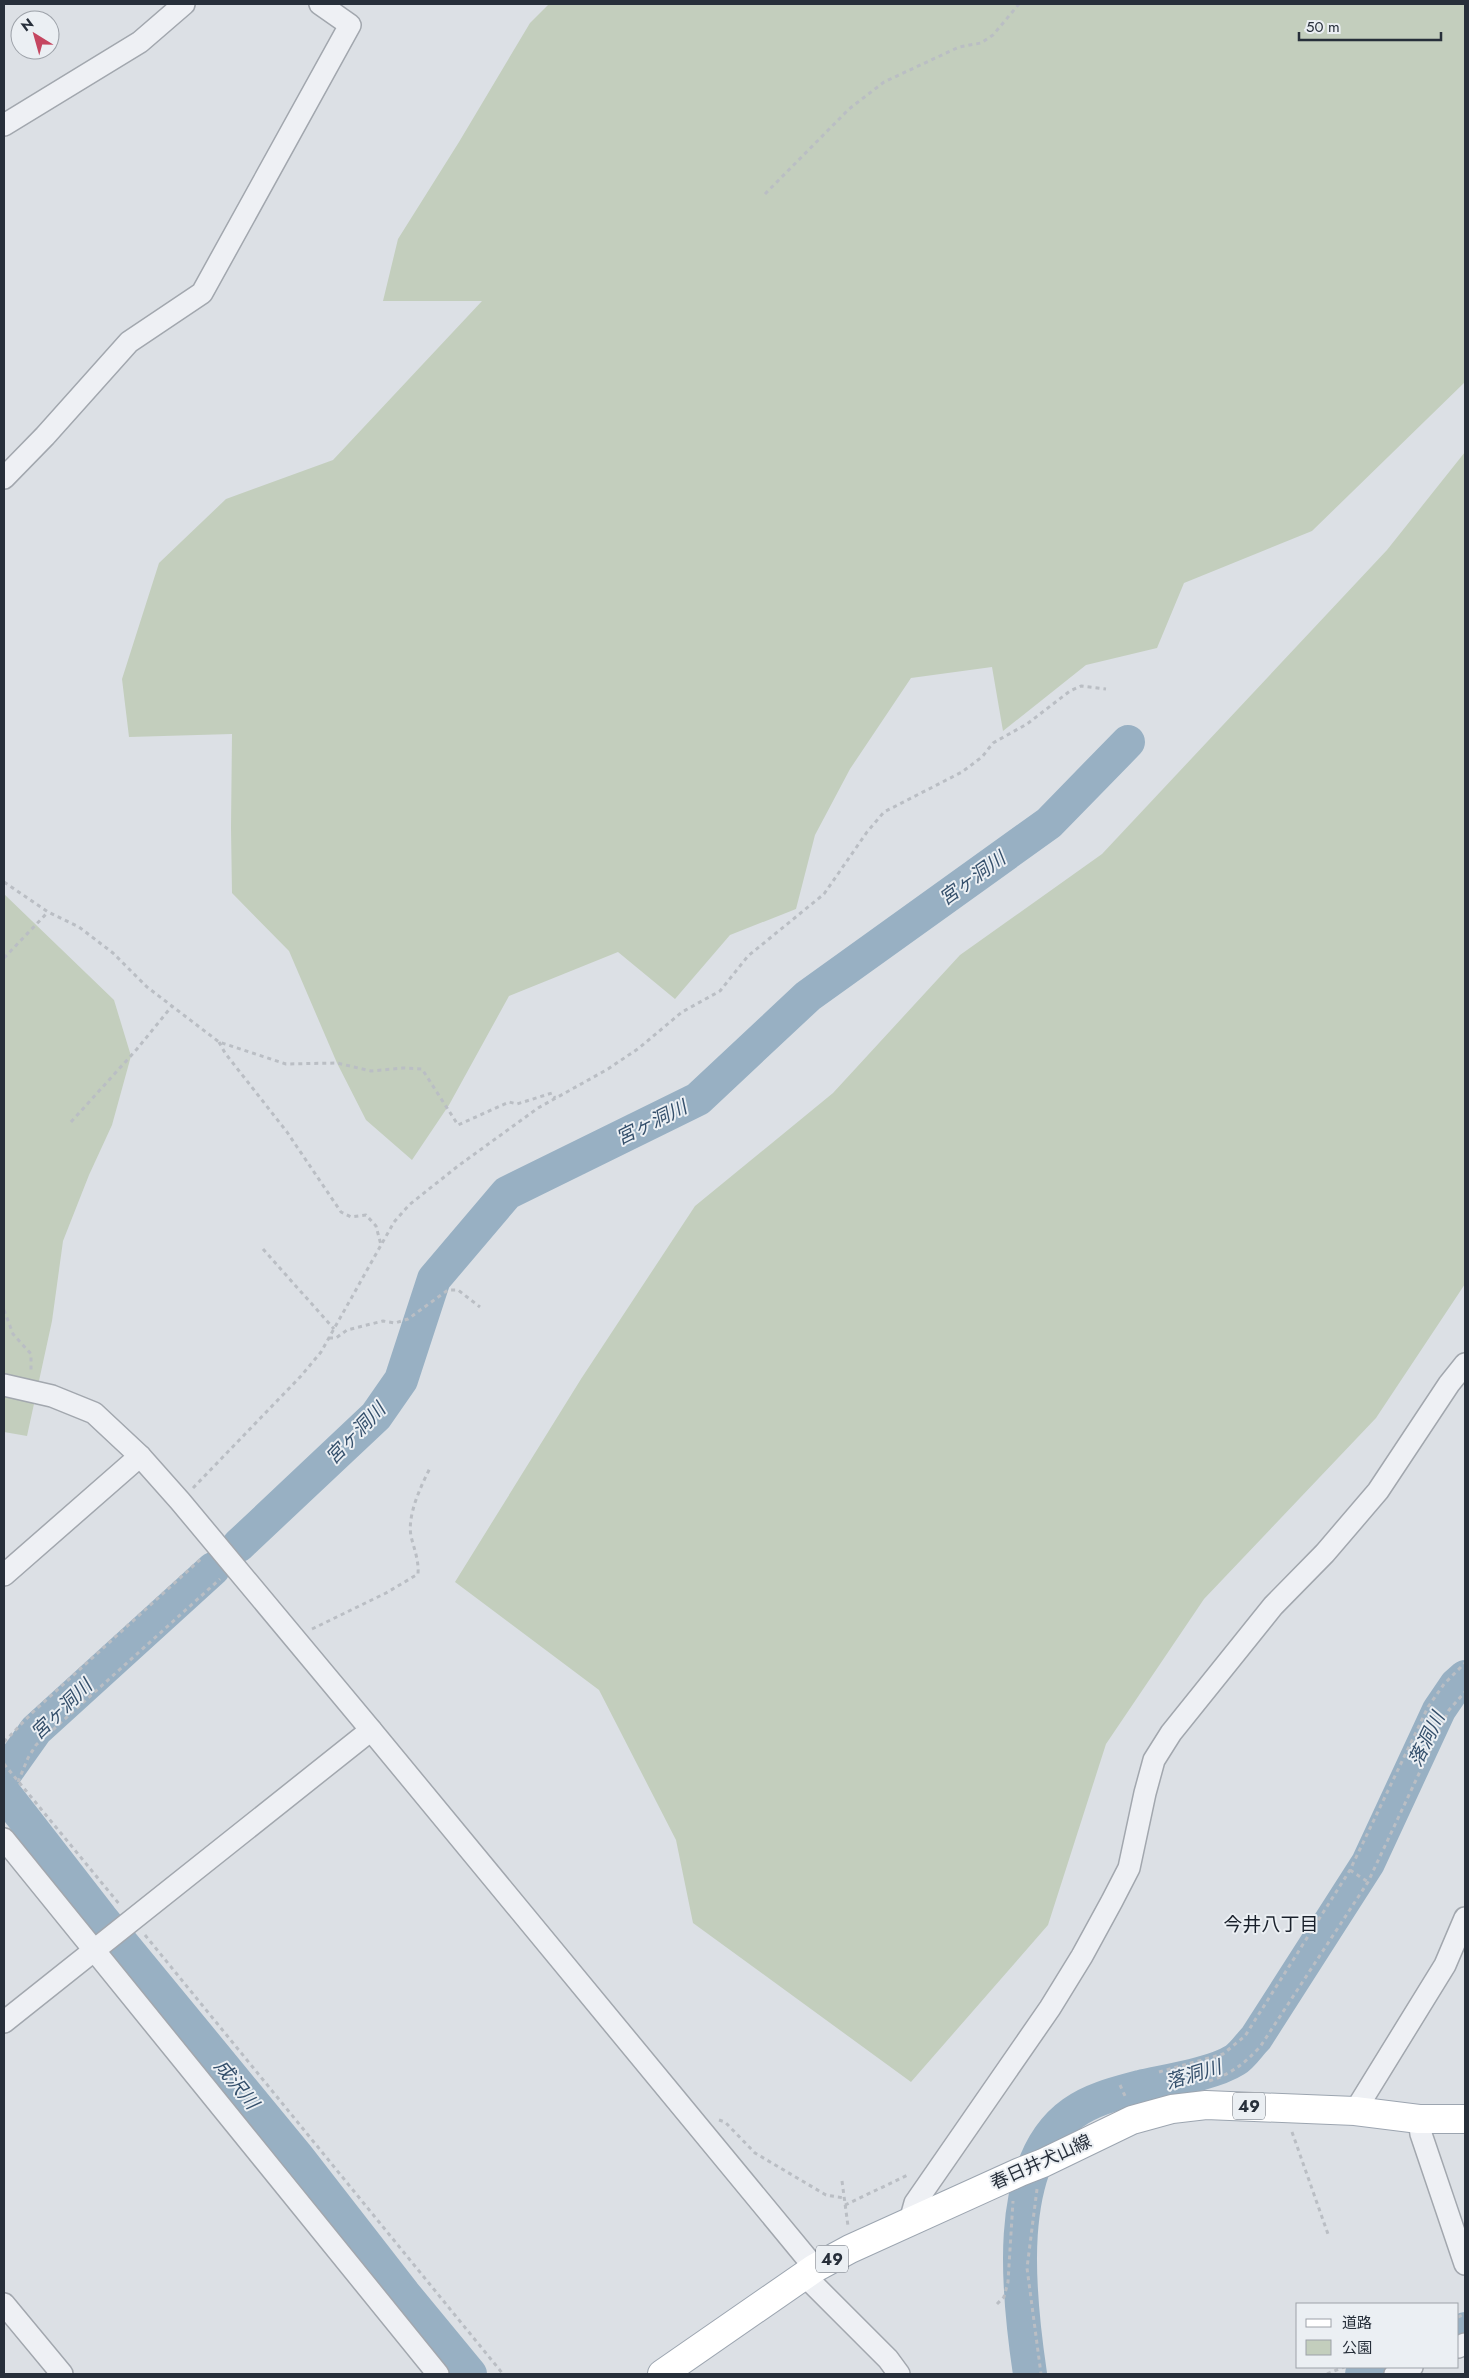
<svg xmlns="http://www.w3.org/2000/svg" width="1469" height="2378" font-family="Jost,'Noto Sans JP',sans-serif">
<rect width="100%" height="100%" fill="#dce0e5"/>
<g fill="#c3cebd">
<polygon points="549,4 1465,4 1465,382 1312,531 1184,583 1157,648 1086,665 1003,731 992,667 911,678 850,769 815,835 796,909 730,935 675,999 618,952 509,996 449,1105 412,1160 366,1120 337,1063 289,951 232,893 231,828 232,734 129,737 122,679 159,563 226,499 333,460 482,301 383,301 398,239 459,142 530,23"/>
<polygon points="1465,452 1465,1284 1376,1418 1204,1599 1106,1744 1048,1925 911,2082 693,1923 676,1840 599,1690 455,1582 581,1379 695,1206 833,1093 960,955 1102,854 1387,550"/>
<polygon points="4,894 114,1000 131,1056 112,1125 89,1175 63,1241 52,1321 27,1436 4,1432"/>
</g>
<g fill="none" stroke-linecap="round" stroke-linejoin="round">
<g stroke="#98b0c3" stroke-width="34">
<polyline points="239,1545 376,1416 401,1380 434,1279 507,1193 698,1099 808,996 1049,823 1128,742"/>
<polyline points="4,1775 36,1730 213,1569"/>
<polyline points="4,1793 101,1918 296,2155 404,2294 470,2374"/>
<polyline points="1458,2333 1465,2329"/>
<path d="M 1030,2374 C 1019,2300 1002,2163 1073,2113 C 1092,2099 1118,2093 1140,2087 C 1166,2081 1213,2074 1235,2060 C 1243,2055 1249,2045 1256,2038 L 1368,1863 L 1439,1710 L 1456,1685 L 1465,1677"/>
<polyline points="1362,2374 1380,2367"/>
</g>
<g stroke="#a2a7ae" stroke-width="24">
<g id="minor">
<polyline points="4,125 140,42 184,4"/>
<polyline points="4,478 45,436 129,342 202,293 350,25 320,4"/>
<polyline points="4,1385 52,1396 94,1413 140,1456 180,1501 371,1730 815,2268"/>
<polyline points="4,1575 140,1456"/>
<polyline points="4,1839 438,2374"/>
<polyline points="4,2022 371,1730"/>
<polyline points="1355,2111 1445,1965 1465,1918"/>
<polyline points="1419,2119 1421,2134 1465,2264"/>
<polyline points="910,2221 915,2203 1050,2008 1082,1956 1112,1901 1129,1868 1145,1793 1154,1760 1171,1733 1273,1606 1325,1553 1378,1491 1449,1384 1465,1364"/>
<polyline points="804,2275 888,2359 899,2374"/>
<polyline points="4,2304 62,2374"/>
<polyline points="1458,2347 1465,2344"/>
<polyline points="1395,2374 1412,2367"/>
</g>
</g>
<g stroke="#9ca5b0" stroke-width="30">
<polyline id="primary" points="662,2374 815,2268 850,2249 1020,2172 1043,2163 1132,2120 1172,2109 1206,2105 1355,2111 1419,2119 1465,2119"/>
</g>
<g stroke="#babec4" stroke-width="3" stroke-dasharray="4 4" stroke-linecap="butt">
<polyline points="765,194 849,109 884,82 959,47 981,43 993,35 1019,4"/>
<polyline points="4,882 48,912 79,927 113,953 147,987 219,1042 286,1064 337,1063 371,1071 403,1068 422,1069 458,1125 509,1102 517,1104 552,1093 555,1098"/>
<polyline points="4,958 48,912"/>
<polyline points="219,1042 225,1053 287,1132 341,1212 351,1217 366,1215 376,1226 381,1245"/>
<polyline points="71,1122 137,1049 172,1006"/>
<polyline points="263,1249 334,1329"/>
<polyline points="4,1310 13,1334 31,1354 31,1373"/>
<polyline points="329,1338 336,1338 347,1330 383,1321 395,1323 408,1319 448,1290 458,1290 480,1307"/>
<polyline points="193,1488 301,1376 321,1352 394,1222 409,1205 458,1166 538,1108 608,1069 639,1048 682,1012 720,991 748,956 824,894 867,832 884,812 962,772 982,757 993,743 1027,724 1070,691 1081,686 1106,689"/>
<path d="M 312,1629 L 386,1593 L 418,1574 C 419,1560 414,1549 411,1536 C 407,1515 421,1486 430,1468"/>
<polyline points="4,1742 33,1712 203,1557"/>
<polyline points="4,1764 120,1905"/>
<polyline points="18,1782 28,1758 36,1745 220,1579"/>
<polyline points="1350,1870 1368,1882"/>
<polyline points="145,1935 503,2374"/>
<polyline points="1159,2072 1223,2054 1245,2036 1350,1870 1428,1707 1444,1684 1465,1663"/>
<path d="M 1209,2081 C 1231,2074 1244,2064 1260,2047 L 1368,1882 L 1449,1710 L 1465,1692"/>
<polyline points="1120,2085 1126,2098"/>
<polyline points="719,2120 725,2122 755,2153 826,2195 844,2198"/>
<polyline points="1292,2132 1329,2237"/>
<polyline points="842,2181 848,2226"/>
<polyline points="1037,2189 1027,2268 1041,2374"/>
<polyline points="845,2205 910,2174"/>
<polyline points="997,2304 1004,2297 1008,2282 1013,2201"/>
<polyline points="1458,2317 1465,2314"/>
<polyline points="1327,2374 1344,2367"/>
</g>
<use href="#minor" stroke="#eef0f4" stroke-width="21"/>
<use href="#primary" stroke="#fff" stroke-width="28"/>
</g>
<g text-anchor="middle" stroke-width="4" stroke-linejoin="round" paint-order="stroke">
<g fill="#ebeff3" stroke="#626972" stroke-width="1">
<rect x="1233" y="2092.5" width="32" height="27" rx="4"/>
<rect x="816" y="2245.5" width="32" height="27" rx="4"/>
</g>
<g font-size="16" font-weight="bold" fill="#272f3a">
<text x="1249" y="2112">49</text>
<text x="832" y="2265">49</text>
</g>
<g font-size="18" fill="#272f3a" stroke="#ebeff3">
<text transform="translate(1041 2162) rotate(-24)" y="6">春日井犬山線</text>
</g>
<g font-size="19" font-style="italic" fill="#344f6b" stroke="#ebeff3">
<text transform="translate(972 878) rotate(-36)" y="7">宮ヶ洞川</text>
<text transform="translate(651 1122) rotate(-26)" y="7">宮ヶ洞川</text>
<text transform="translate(355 1433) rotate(-46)" y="7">宮ヶ洞川</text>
<text transform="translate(61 1709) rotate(-44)" y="7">宮ヶ洞川</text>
<text transform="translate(1426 1739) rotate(-64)" y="7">落洞川</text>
<text transform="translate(1193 2074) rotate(-17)" y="7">落洞川</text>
<text transform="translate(237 2084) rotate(51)" y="7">成沢川</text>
</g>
<g font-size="19" fill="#19202b" stroke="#ebeff3">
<text x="1271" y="1931">今井八丁目</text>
</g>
</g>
<rect width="1469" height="2378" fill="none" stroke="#272f3a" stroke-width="10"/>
<rect x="1296" y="2303" width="162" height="65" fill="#ebeff3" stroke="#9da2a9"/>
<rect x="1306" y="2319" width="25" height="8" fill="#ffffff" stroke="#9da2a9"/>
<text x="1342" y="2328" font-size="15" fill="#272f3a">道路</text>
<rect x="1306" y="2340" width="25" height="15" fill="#c3cebd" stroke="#9da2a9"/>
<text x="1342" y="2353" font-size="15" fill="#272f3a">公園</text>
<g transform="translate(35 35) rotate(323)"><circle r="24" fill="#ebeff3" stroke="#9da2a9"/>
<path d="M0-4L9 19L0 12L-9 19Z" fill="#c54660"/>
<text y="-8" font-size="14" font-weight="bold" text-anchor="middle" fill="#272f3a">N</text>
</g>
<path d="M1299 32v8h142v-8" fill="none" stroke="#272f3a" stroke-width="2.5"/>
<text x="1306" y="32" font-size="15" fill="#272f3a" stroke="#ebeff3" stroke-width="4" paint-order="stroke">50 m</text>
</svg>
